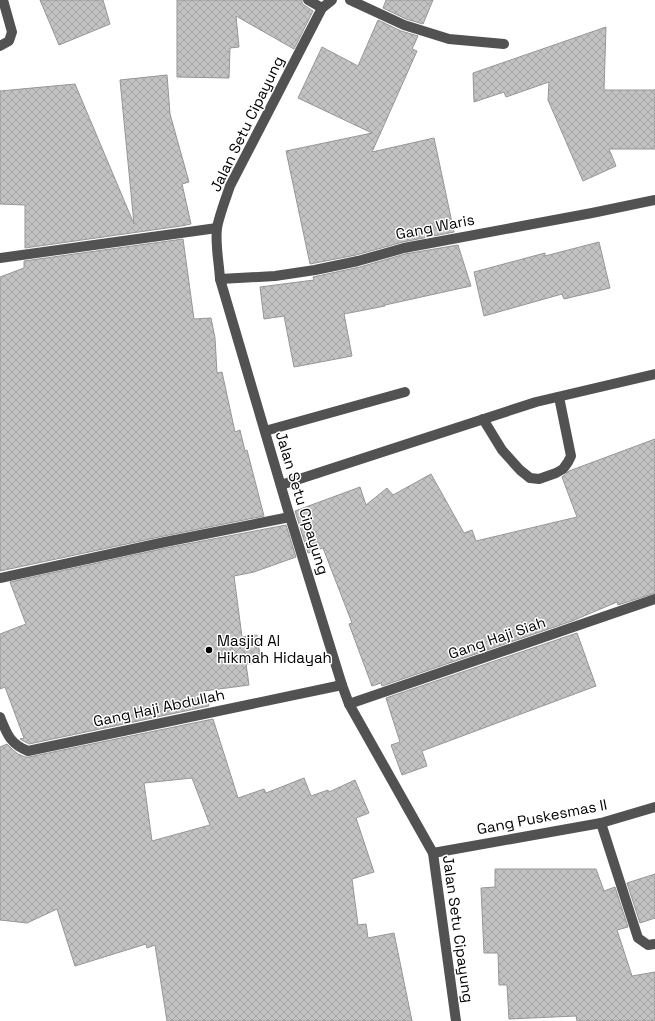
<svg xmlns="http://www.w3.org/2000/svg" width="655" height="1021" font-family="'Space Grotesk',sans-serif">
<defs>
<pattern id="building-cross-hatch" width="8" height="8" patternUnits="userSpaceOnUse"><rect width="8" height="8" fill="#c2c2c2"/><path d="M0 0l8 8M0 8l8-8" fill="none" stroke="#a5a5a5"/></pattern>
</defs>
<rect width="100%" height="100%" fill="#fff"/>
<g fill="url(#building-cross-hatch)" stroke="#969696" fill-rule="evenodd">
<polygon points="40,0 103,0 110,24 59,45"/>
<polygon points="177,0 302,0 302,3 304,5 313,11 294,49 236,16 239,47 230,48 229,78 177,77"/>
<polygon points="386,0 433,0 423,24 406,19 383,8"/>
<polygon points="378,20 401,31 418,36 412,49 417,51 372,152 434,138 454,232 403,242 356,255 310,264 286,151 372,133 298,98 322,47 358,66"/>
<polygon points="606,27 604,90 655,90 655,149 609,149 616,166 583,181 548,100 549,82 506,97 504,92 474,102 473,73"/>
<polygon points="167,75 170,114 189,182 182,184 191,224 181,226 25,248 25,205 0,204 0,91 75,84 134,224 120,80"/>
<polygon points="183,239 194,319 211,318 215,338 217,373 222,372 235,432 240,430 245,451 247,450 264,516 164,536 0,571 0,277 24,268 24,261"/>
<polygon points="599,242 610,288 564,299 562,294 484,316 474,272 545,253 545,256"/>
<polygon points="458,245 471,286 385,305 385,306 344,314 352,356 294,367 284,316 264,319 260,287 314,280 313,277 360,267 405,254"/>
<polygon points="655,439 655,593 618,605 617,602 572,621 382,686 381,683 372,686 349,624 352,623 323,548 308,553 295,511 360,487 366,505 387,488 393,495 431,474 464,533 472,530 476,541 577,517 562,477 566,474 569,471"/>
<polygon points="286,525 296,557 254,572 234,576 242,637 257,635 261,663 246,664 249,685 204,691 209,706 29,744 20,739 24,738 5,687 0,689 0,634 26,624 10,582 166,548"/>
<polygon points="577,633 596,686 422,751 427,766 402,775 391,745 400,742 386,698"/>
<path d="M 213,719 L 238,798 L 264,789 L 266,793 L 304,778 L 311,796 L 328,790 L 329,792 L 355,780 L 369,813 L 356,818 L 374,872 L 352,879 L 358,925 L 366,924 L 368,938 L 394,933 L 412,1021 L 167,1021 L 155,945 L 147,948 L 146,944 L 75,966 L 57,909 L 27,923 L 0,920 L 0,747 L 7,744 L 13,750 L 18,754 L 25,757 L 29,757 ZM 192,778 L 210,825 L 152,841 L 144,783 Z"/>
<polygon points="495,869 596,869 604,891 615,887 628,927 617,930 632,976 655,972 655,1021 577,1021 576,1016 509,1019 507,985 499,985 498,953 484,953 481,888 495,887"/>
<polygon points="655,874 655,918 640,923 627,883"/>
</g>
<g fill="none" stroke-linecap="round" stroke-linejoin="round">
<g stroke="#525252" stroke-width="10">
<polyline points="308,0 322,8"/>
<path d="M 332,0 L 322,8 L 230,186 C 226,198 219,216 217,228 C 215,244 219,262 220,279 L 290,517 L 342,685 L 349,704 L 433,853 L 456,1021"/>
<polyline points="350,0 404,25 449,39 504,44"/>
<polyline points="0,46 9,41 12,32 3,0"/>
<polyline points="0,258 217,228"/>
<polyline points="220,279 275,276 315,270 358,261 404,248 592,213 655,200"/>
<polyline points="483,419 502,450 520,470 530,478 539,479 556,473 563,469 568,462 571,456 559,397"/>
<polyline points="265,431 405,392"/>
<polyline points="281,485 536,402 655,374"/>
<polyline points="0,578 165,542 290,517"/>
<polyline points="349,704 655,599"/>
<path d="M 0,717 C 7,734 10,744 28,751 L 342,685"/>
<polyline points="601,823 638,938 648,945 655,944"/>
<polyline points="433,853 601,823 655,807"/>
</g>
</g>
<circle fill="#000" stroke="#fff" stroke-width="1.5" cx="209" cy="650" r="4"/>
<g text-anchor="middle" stroke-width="3" stroke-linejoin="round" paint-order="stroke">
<g font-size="15" fill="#000" stroke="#fff">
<text transform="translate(247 124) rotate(-64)" y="5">Jalan Setu Cipayung</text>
<text transform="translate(435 227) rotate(-11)" y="5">Gang Waris</text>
<text transform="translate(302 503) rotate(73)" y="5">Jalan Setu Cipayung</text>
<text transform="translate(497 638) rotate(-19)" y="5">Gang Haji Siah</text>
<text transform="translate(159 708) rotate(-12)" y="5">Gang Haji Abdullah</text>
<text transform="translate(542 817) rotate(-11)" y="5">Gang Puskesmas II</text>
<text transform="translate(458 929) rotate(82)" y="5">Jalan Setu Cipayung</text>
</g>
<g font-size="15" fill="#000" stroke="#fff" text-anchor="start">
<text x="217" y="646">Masjid Al<tspan x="217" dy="17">Hikmah Hidayah</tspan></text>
</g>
</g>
</svg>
